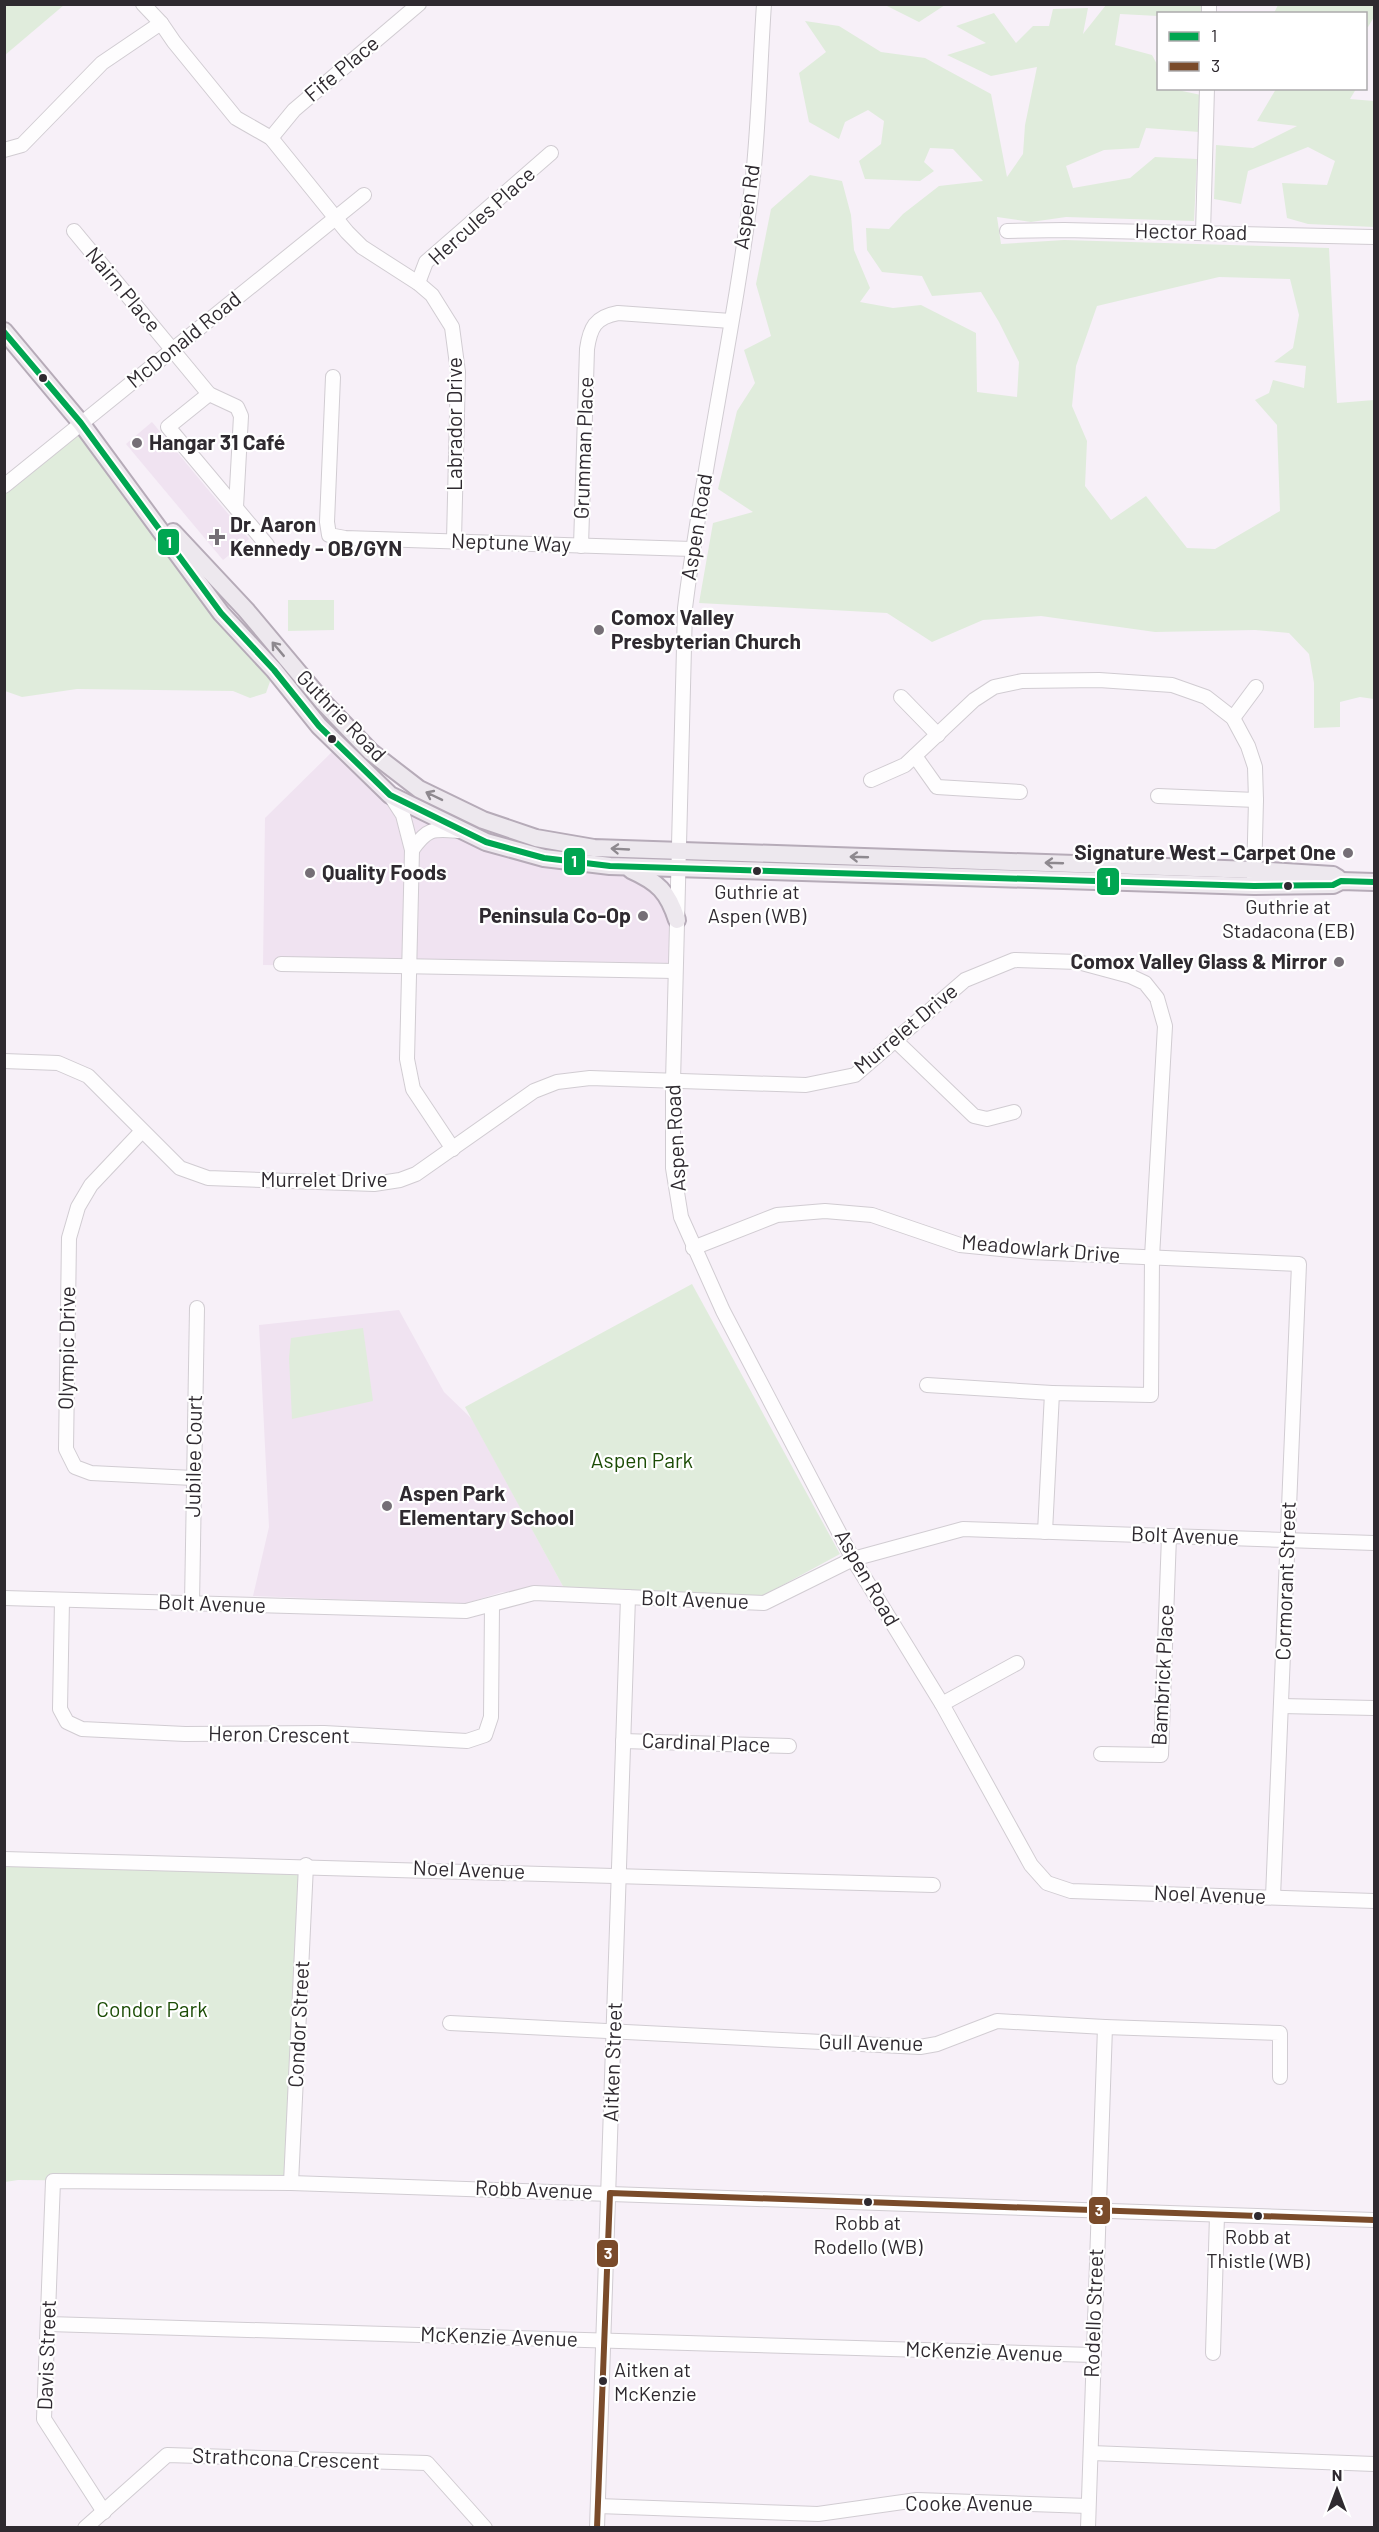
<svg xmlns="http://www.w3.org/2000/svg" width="1379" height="2532" font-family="Barlow,sans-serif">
<rect width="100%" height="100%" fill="#f7f0f8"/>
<g fill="#f0e3f1">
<polygon points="152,422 249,539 223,560 126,444"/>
<polygon points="339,745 390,795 486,842 625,867 670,902 675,971 263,965 265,818"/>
<polygon points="399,1310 444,1392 472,1419 565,1590 502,1592 464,1604 253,1596 269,1527 259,1325"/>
</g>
<g fill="#e0ecdc" fill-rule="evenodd">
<polygon points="5,4 64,4 64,5 5,55"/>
<polygon points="885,5 945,5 919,22"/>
<path d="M 1106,5 L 1204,5 L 1204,13 L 1158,14 L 1158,16 L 1120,14 L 1115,45 L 1152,55 L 1158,66 L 1158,88 L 1173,89 L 1201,95 L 1199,132 L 1146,128 L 1139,148 L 1104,150 L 1066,166 L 1073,188 L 1130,178 L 1155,157 L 1197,159 L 1194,221 L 1066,217 L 1031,222 L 997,217 L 1001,244 L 1064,240 L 1329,248 L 1337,403 L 1374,400 L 1374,699 L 1360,697 L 1340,702 L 1340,727 L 1314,728 L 1314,683 L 1309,654 L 1289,633 L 1255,630 L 1155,632 L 1041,616 L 983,620 L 932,642 L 887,613 L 699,603 L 713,523 L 753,512 L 718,489 L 737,411 L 755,383 L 744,350 L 771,336 L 756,284 L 771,209 L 810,175 L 842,181 L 851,215 L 854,250 L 870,288 L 860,302 L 893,308 L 921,305 L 976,333 L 977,392 L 1017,397 L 1019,362 L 999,322 L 981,292 L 932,296 L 922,276 L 882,272 L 867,250 L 866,228 L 889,229 L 903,214 L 939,186 L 983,181 L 953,149 L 930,148 L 924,162 L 934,171 L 920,181 L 865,179 L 859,161 L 881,144 L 884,121 L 868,110 L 845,122 L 839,139 L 809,122 L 799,73 L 826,52 L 805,21 L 839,26 L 881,52 L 925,58 L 991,94 L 1007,177 L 1023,154 L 1025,125 L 1037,67 L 991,76 L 947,55 L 986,43 L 956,26 L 994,13 L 1016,43 L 1033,26 L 1049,26 L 1053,9 L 1088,8 L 1083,34 ZM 1219,277 L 1290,279 L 1299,315 L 1293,348 L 1274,362 L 1306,366 L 1304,388 L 1273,380 L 1269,393 L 1255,400 L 1277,425 L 1280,511 L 1215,549 L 1187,548 L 1146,496 L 1111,520 L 1085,486 L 1087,441 L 1072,406 L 1076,366 L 1097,306 Z"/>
<polygon points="1278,5 1374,5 1374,17 1368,27 1366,27 1366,14 1274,13"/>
<polygon points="1276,89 1356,89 1350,99 1374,101 1374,227 1308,224 1287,218 1282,183 1327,185 1335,161 1308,147 1248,171 1241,204 1214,199 1216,145 1253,148 1297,126 1257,121"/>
<polygon points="81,423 274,670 266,693 250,698 233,691 77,689 22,697 5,691 4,486"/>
<polygon points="288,600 334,600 334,630 288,631"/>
<polygon points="692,1284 840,1554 759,1598 565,1590 465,1407"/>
<polygon points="363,1328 373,1401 292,1419 289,1358 291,1338"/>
<polygon points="4,1859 306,1865 291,2183 18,2180 5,2182"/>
</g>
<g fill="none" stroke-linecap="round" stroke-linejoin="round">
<g stroke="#d1ccd2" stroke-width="16">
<g id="minor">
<polyline points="143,4 161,23 174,42 236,118 271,138 347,232 362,247 418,283 432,295 452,327 458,372 454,540"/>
<path d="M 764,4 C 760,62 759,120 753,177 C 736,322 703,464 685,608 L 673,1082 L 673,1168 L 681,1217 L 723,1311 L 853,1559 L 942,1704 L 1031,1865 L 1047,1883 L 1071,1891 L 1374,1901"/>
<polyline points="1209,14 1209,4"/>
<polyline points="271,138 294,110 419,4"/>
<polyline points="4,150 22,145 102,63 161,23"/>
<polyline points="74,231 209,394 237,407 241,416 236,507"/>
<polyline points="1007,231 1064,230 1374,237"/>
<polyline points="1203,233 1207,88"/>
<polyline points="418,283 426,262 551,153"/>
<polyline points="333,377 327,522 329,535 345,538 692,549"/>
<polyline points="209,394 168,427 267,545"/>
<polyline points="4,486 364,195"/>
<path d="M 581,546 L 587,349 C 590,328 595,317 618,313 L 731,321"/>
<polyline points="901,697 938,735"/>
<polyline points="1233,718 1256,687"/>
<polyline points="915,756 937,787 1020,792"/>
<polyline points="871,780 905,765 974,700 994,687 1022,681 1099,680 1172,685 1206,697 1233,718 1248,746 1255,767 1256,800 1254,879"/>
<polyline points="390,795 403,815 412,850 407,1059 413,1089 453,1149"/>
<polyline points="1158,796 1256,800"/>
<path d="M 412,850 C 428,827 434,829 460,831"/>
<polyline points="281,964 675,971"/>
<polyline points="896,1041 974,1116 987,1119 1014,1112"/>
<polyline points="4,1061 58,1063 88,1076 180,1168 208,1178 374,1184 400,1180 416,1174 534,1091 557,1082 590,1078 806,1085 855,1075 965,980 1014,960 1078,962 1130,976 1145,983 1157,998 1165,1026 1152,1257 1151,1395 1052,1393 1045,1532"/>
<polyline points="142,1131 91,1185 78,1207 69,1238 66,1449 75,1467 91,1473 193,1478"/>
<polyline points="693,1248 777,1215 825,1211 872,1215 960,1245 1031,1252 1299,1264 1273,1897"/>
<polyline points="927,1385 1052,1393"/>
<polyline points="4,1598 466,1611 534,1593 764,1603 853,1559 963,1529 1374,1543"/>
<polyline points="62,1600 60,1709 67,1722 82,1729 185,1734 324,1733 467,1741 485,1735 491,1717 492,1606"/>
<polyline points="192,1604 197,1308"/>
<polyline points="942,1704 1017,1663"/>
<polyline points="1281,1706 1374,1708"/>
<polyline points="623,1741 789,1746"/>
<polyline points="1101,1754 1161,1755 1169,1536"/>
<polyline points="4,1859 933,1885"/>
<polyline points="450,2023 920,2047 937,2044 997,2021 1105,2027 1280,2033 1280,2077"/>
<polyline points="291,2183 306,1865"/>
<polyline points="48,2324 1093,2355"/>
<polyline points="1213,2353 1217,2215"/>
<polyline points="1091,2453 1374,2464"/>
<polyline points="598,2506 818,2514 917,2500 1088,2506"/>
<polyline points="104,2512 44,2419 53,2181 291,2183 1374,2220"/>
<polyline points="85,2528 167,2455 427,2463 485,2528"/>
<polyline points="597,2528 628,1597"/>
<polyline points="1088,2528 1105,2027"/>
</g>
</g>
<g stroke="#b6abb8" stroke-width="20">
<g id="major">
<polyline points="4,331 81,423 221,613 274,670 319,726 390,795 486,842 544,858 610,866 1254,886 1333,885 1341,881 1374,882"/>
<polyline points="173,532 246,610 324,703 371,752 419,789 483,820 536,838 594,848 1254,870 1333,875 1338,878"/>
<path d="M 631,870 C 658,882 668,892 677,920"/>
</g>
</g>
<use href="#minor" stroke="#fefdfe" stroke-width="14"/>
<use href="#major" stroke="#ede8ee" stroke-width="16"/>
<g stroke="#fff" stroke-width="10">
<polyline id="bus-1" points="4,332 81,423 221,613 274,670 319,726 390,795 486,842 544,858 610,866 1254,886 1333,885 1341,881 1374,882"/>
</g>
<g stroke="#fff" stroke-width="10">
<polyline id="bus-2" points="597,2528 610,2193 1374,2220"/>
</g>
<use href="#bus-1" stroke="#00a651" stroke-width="6"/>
<use href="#bus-2" stroke="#7a4b2a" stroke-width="6"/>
</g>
<defs><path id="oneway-shaft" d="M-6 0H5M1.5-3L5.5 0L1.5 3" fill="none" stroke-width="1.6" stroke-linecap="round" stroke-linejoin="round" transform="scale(1.5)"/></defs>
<g stroke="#8e898f">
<use href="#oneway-shaft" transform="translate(278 649) rotate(-130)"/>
<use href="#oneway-shaft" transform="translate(434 796) rotate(-154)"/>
<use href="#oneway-shaft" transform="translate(620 849) rotate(-177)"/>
<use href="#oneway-shaft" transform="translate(859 857) rotate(-178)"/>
<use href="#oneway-shaft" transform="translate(1054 863) rotate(-178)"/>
</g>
<g fill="#2f2a30" stroke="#fff" stroke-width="2">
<circle cx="43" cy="378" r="5"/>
<circle cx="332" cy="739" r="5"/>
<circle cx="757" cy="871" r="5"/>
<circle cx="1288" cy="886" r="5"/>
<circle cx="868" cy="2202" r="5"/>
<circle cx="1258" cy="2216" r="5"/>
<circle cx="603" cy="2381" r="5"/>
</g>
<g fill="#756f76" stroke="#fff" stroke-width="2">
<circle cx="137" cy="443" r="6"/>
<path d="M214 528h6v6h6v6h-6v6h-6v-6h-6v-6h6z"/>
<circle cx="599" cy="630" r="6"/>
<circle cx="1348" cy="853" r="6"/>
<circle cx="310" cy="873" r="6"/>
<circle cx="643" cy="916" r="6"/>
<circle cx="1339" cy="962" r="6"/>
<circle cx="387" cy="1506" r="6"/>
</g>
<g text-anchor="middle" stroke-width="4.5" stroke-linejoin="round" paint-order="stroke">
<g font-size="20" fill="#2f2a30" stroke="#fff">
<text x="757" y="899">Guthrie at<tspan x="757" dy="24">Aspen (WB)</tspan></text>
<text x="1288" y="914">Guthrie at<tspan x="1288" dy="24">Stadacona (EB)</tspan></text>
<text x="868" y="2230">Robb at<tspan x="868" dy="24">Rodello (WB)</tspan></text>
<text x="1258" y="2244">Robb at<tspan x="1258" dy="24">Thistle (WB)</tspan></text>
<text x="614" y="2377" text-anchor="start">Aitken at<tspan x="614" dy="24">McKenzie</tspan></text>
</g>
<g font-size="21" fill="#2f2a30" stroke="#fff">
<text transform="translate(342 69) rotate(-40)" y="7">Fife Place</text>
<text transform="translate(747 207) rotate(-82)" y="7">Aspen Rd</text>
<text transform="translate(482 216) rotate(-42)" y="7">Hercules Place</text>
<text transform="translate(1191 232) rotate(1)" y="7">Hector Road</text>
<text transform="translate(123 290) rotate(50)" y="7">Nairn Place</text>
<text transform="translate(184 340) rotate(-39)" y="7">McDonald Road</text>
<text transform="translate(455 424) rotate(-90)" y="7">Labrador Drive</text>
<text transform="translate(584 448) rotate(-88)" y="7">Grumman Place</text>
<text transform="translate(697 527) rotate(-81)" y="7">Aspen Road</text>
<text transform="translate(511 543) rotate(2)" y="7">Neptune Way</text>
<text transform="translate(341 716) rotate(46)" y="7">Guthrie Road</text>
<text transform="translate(906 1029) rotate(-40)" y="7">Murrelet Drive</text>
<text transform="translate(676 1138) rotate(-93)" y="7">Aspen Road</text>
<text x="324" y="1187">Murrelet Drive</text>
<text transform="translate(1041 1249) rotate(5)" y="7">Meadowlark Drive</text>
<text transform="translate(67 1348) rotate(-89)" y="7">Olympic Drive</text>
<text transform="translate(194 1456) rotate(-89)" y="7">Jubilee Court</text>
<text transform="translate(1185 1536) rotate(2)" y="7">Bolt Avenue</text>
<text transform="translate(867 1578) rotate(60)" y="7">Aspen Road</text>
<text transform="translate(1286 1581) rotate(-88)" y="7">Cormorant Street</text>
<text transform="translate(695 1600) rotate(2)" y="7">Bolt Avenue</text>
<text transform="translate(212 1604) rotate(2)" y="7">Bolt Avenue</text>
<text transform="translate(1163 1675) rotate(-87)" y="7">Bambrick Place</text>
<text transform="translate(279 1735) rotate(1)" y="7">Heron Crescent</text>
<text transform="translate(706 1743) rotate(2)" y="7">Cardinal Place</text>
<text transform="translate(469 1870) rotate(2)" y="7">Noel Avenue</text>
<text transform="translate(1210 1895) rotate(2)" y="7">Noel Avenue</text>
<text transform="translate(299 2024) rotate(-87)" y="7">Condor Street</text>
<text transform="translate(871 2043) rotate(1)" y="7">Gull Avenue</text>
<text transform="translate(613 2062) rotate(-88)" y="7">Aitken Street</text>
<text transform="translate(534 2190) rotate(2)" y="7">Robb Avenue</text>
<text transform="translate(1094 2313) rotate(-88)" y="7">Rodello Street</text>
<text transform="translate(499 2337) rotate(2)" y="7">McKenzie Avenue</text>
<text transform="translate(984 2352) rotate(2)" y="7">McKenzie Avenue</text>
<text transform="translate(47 2355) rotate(-88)" y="7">Davis Street</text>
<text transform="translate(286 2459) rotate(2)" y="7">Strathcona Crescent</text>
<text x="969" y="2511">Cooke Avenue</text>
</g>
<g font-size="21" font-weight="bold" fill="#2f2a30" stroke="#fff" text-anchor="start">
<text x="149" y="450">Hangar 31 Café</text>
<text x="230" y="532">Dr. Aaron<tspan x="230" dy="24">Kennedy - OB/GYN</tspan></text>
<text x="611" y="625">Comox Valley<tspan x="611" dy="24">Presbyterian Church</tspan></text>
<text x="1336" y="860" text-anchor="end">Signature West - Carpet One</text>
<text x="322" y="880">Quality Foods</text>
<text x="631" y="923" text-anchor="end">Peninsula Co-Op</text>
<text x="1327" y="969" text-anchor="end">Comox Valley Glass &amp; Mirror</text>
<text x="399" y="1501">Aspen Park<tspan x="399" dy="24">Elementary School</tspan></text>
</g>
<g font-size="21" fill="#1b4c05" stroke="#fff">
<text x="642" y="1468">Aspen Park</text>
<text x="152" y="2017">Condor Park</text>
</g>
</g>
<g stroke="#fff" stroke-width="2">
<rect x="157" y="528" width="23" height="28" rx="6" fill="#00a651"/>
<rect x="563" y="847" width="23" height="29" rx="6" fill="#00a651"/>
<rect x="1096" y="867" width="24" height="29" rx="6" fill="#00a651"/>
<rect x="1088" y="2196" width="23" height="29" rx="6" fill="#7a4b2a"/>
<rect x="596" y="2239" width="23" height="29" rx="6" fill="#7a4b2a"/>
</g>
<g font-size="16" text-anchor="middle" font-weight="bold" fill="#fff">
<text x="169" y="548">1</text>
<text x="574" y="867">1</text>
<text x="1108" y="887">1</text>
<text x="1099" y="2216">3</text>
<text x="608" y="2259">3</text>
</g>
<rect width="1379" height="2532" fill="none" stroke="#2f2a30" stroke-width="12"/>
<rect x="1157" y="12" width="210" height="78" fill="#ffffff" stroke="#acaaac" stroke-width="1.5"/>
<rect x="1169" y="32" width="30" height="9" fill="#00a651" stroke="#acaaac" stroke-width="1.5"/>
<text x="1211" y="42" font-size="18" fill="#2f2a30">1</text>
<rect x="1169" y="62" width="30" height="9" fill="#7a4b2a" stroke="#acaaac" stroke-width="1.5"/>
<text x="1211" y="72" font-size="18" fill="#2f2a30">3</text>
<g transform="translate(1337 2490)" stroke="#ffffff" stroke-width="4.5" paint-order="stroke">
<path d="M0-4.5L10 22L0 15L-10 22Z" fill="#2f2a30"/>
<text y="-9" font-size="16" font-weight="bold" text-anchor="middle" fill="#2f2a30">N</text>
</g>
</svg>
